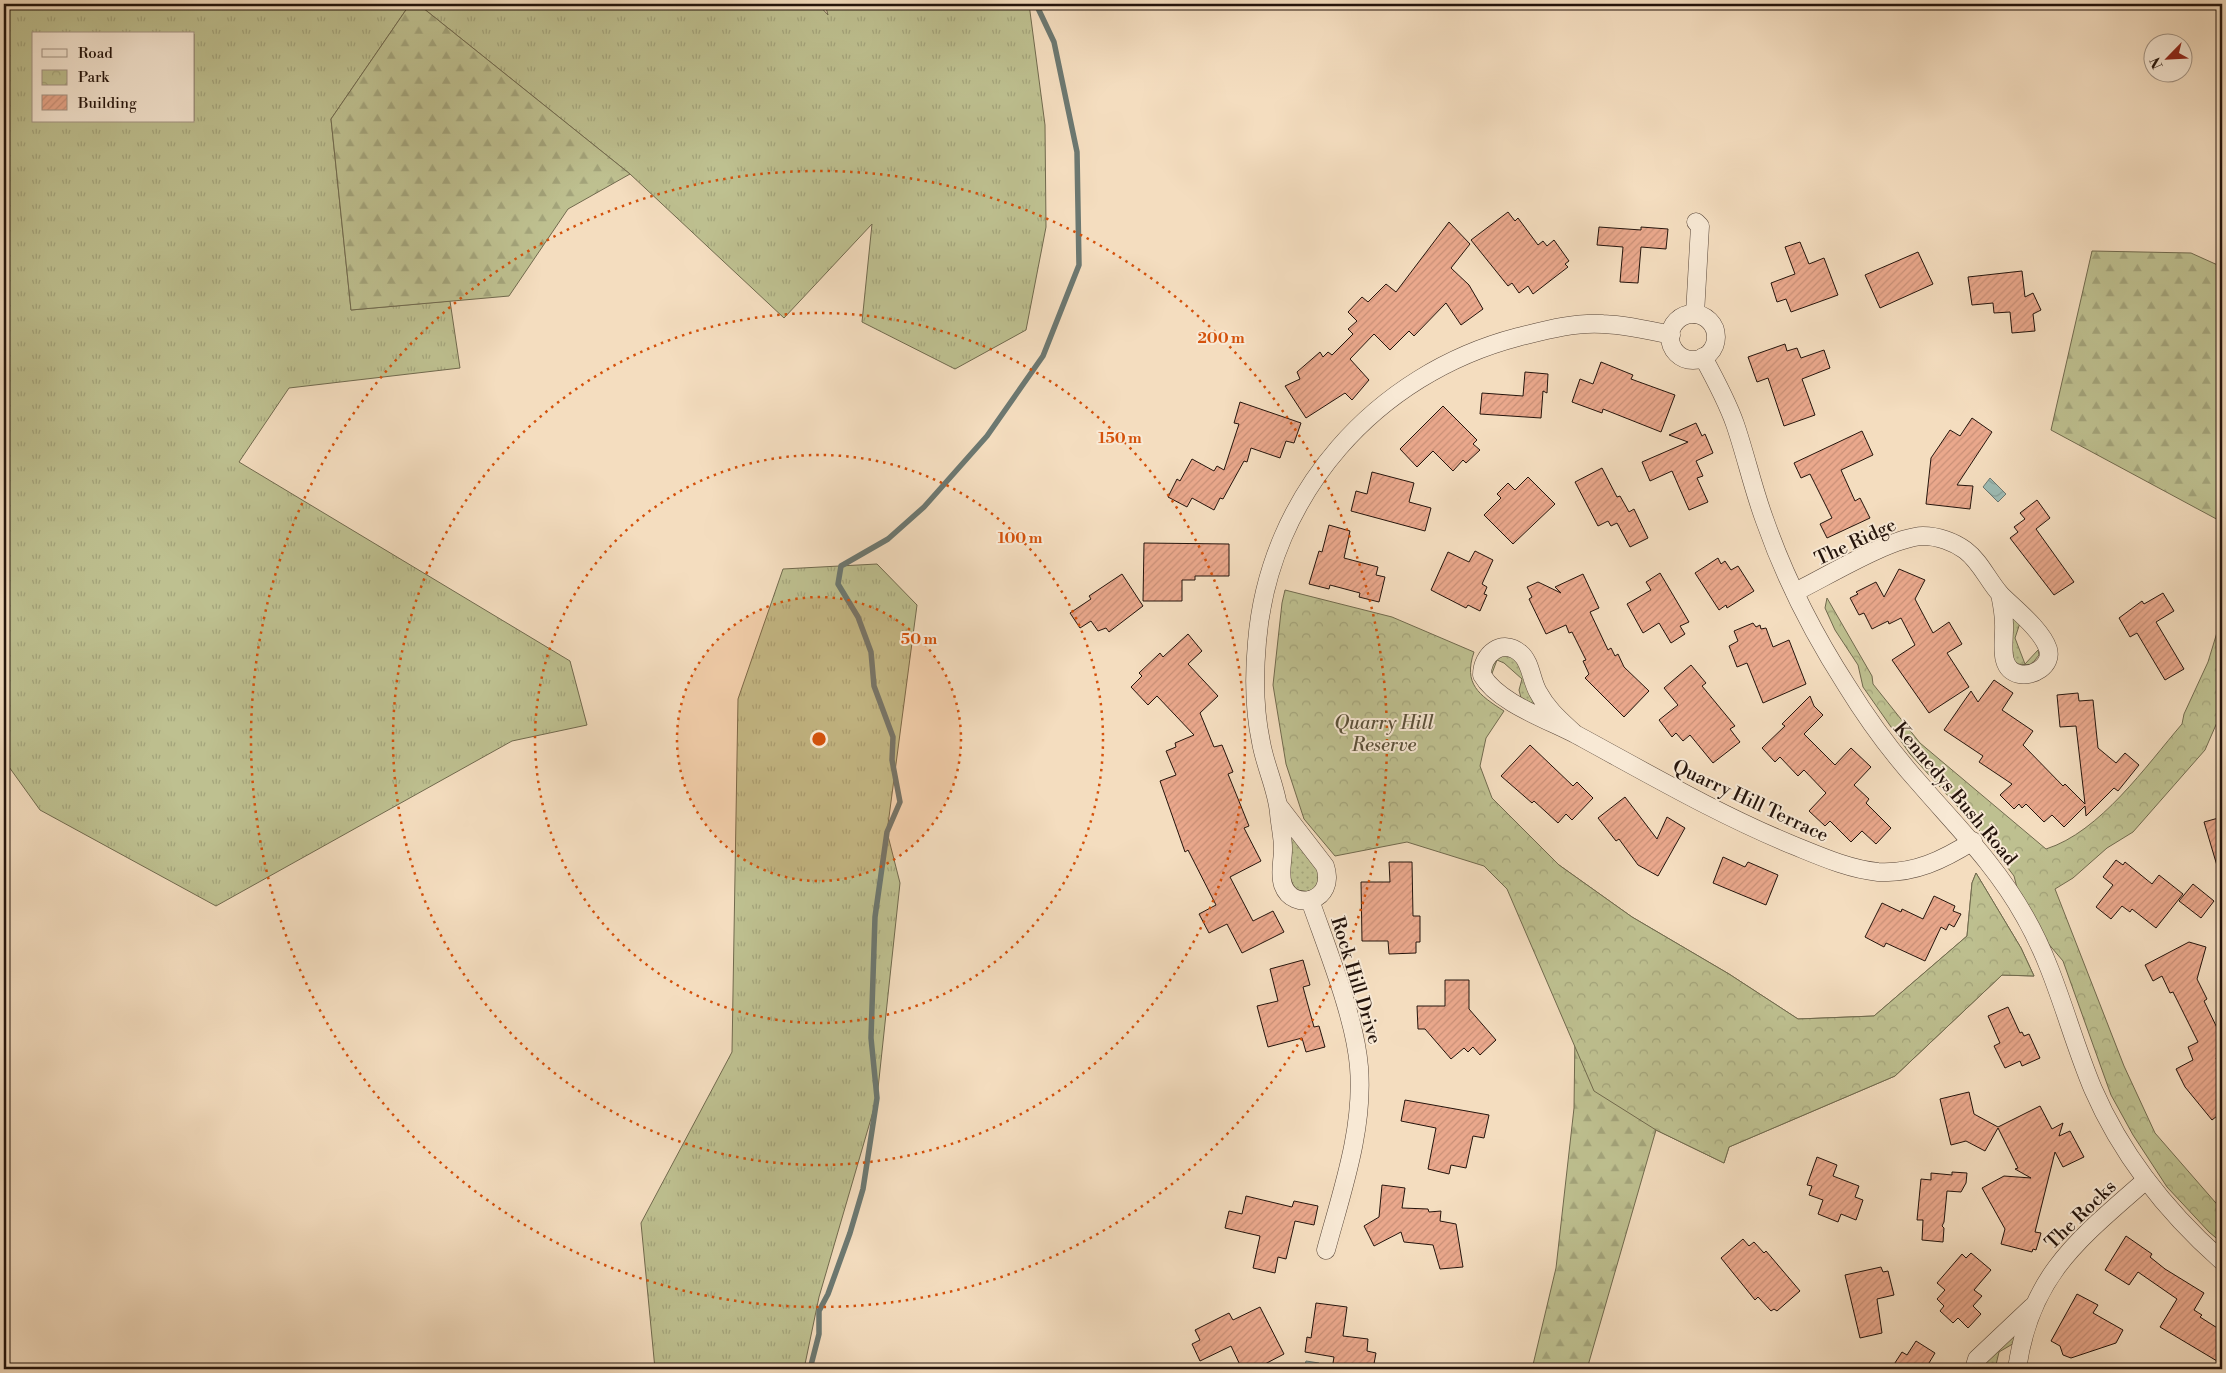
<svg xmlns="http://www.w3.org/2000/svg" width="2226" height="1373" font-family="'Libre Bodoni',serif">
<defs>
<pattern id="grass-tufts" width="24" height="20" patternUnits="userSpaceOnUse" patternTransform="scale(1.25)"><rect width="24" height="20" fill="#bec090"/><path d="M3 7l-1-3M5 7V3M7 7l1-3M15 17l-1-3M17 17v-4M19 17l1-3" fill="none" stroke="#a3a47b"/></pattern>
<pattern id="forest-firs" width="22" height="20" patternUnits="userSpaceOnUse" patternTransform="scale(1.25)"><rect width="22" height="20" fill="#bec090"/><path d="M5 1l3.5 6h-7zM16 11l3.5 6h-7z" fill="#a3a47b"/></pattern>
<pattern id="park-crowns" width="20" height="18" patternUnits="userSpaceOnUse" patternTransform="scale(1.25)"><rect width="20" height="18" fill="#bec090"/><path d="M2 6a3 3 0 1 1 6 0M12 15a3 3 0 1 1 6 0" fill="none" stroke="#a3a47b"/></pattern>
<pattern id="garden-dots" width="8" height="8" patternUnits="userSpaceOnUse" patternTransform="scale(1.25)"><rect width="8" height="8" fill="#bec090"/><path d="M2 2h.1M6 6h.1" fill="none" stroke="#a3a47b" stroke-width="1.8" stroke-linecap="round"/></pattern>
<pattern id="water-waves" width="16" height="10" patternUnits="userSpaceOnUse" patternTransform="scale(1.25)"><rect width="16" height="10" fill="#9cbbb4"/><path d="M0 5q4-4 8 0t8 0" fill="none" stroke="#86a09a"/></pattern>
<pattern id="building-hatch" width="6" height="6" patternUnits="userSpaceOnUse" patternTransform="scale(1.25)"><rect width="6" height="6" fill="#eaa88c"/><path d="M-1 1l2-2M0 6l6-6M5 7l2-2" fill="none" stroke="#c99078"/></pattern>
</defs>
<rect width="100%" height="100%" fill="#f4ddbf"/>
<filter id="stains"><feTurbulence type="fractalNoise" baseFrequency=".004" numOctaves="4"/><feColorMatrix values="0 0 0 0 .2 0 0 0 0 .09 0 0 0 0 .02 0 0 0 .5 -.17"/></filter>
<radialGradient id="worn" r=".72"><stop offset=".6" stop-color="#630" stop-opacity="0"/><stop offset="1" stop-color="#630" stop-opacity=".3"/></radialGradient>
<g fill="url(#grass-tufts)" stroke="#716a4e" fill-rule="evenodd">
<path d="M 4,4 L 410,4 L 331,119 L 351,310 L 450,301 L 460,368 L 289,388 L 239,462 L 570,661 L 587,725 L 512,741 L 216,906 L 40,810 L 4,760 ZM 34,34 L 194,34 L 194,121 L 34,121 Z"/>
<polygon points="418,4 818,4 828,15 825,4 1029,4 1045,125 1046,227 1026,330 955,369 862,322 872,224 784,318 630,174"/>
<polygon points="877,564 917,605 887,832 900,883 877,1098 819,1297 804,1369 655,1369 641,1223 732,1052 738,699 783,569"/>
</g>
<g fill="url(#forest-firs)" stroke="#716a4e">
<polygon points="410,4 418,4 630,174 568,209 509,296 351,310 331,119"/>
<polygon points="2092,251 2191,253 2222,267 2222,522 2051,430"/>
<polygon points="1492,798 1559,865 1632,917 1729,974 1798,1019 1874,1016 1967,936 1972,883 1976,873 2021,948 2034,976 2002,975 1895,1076 1729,1147 1724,1163 1656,1130 1587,1369 1532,1369 1556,1268 1574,1108 1576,960"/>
</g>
<g fill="url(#park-crowns)" stroke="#716a4e">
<path d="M 1285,590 L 1392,617 L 1474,652 C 1463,684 1479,695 1504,711 L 1486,738 L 1480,766 L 1492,798 L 1559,865 L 1632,917 L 1729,974 L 1798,1019 L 1874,1016 L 1967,936 L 1972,883 L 1976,873 L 2021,948 L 2034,976 L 2002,975 L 1895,1076 L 1729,1147 L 1724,1163 L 1656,1130 L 1594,1091 L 1507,889 L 1484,866 L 1407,842 L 1335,856 L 1304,819 L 1286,764 L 1273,685 L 1282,603 Z"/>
<path d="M 1827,598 L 1872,676 L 1873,684 L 1920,743 L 2046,849 C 2100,832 2146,766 2182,724 L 2184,714 L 2208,662 L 2222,616 L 2222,711 L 2205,750 L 2133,832 L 2107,848 L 2073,878 L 2055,889 L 2124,1066 L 2155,1133 L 2222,1210 L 2222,1243 L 2209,1232 L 2167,1187 L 2133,1135 L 2111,1095 L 2063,961 L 2024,915 L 2014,876 L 1979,830 L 1910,754 L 1863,687 L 1858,665 L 1835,630 L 1825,608 Z"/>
</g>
<g fill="url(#garden-dots)" stroke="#716a4e">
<polygon points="2010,608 2020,623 2015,638 2025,664 2038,650 2039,655 2031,665 2017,664 2013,659"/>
<polygon points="1504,654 1517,659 1542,708 1521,698 1519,690 1522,679 1504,663 1497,660 1491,676 1490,671 1494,659"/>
<path d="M 1289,834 L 1317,868 L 1320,882 L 1311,892 L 1297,890 C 1284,876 1289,853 1289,834 Z"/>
<polygon points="2019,1331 2016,1342 1999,1352 1995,1369 1982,1369 1987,1359"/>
</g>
<g fill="url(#water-waves)" stroke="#6c7871">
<polygon points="1990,478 2006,494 1998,502 1983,487"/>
<polygon points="1306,1361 1319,1363 1317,1369 1304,1369"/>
</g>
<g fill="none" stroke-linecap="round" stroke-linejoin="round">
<polyline stroke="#6c7871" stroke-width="5.5" points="810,1369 819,1334 819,1311 828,1294 850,1233 863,1189 877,1098 871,1038 875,917 887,832 900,802 892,760 893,737 874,686 871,652 858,617 838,584 841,566 888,539 924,507 987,436 1043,356 1079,265 1077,152 1054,42 1036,4"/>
</g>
<g fill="url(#building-hatch)" stroke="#24140c">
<polygon points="1508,212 1515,221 1518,218 1538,245 1543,241 1547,246 1554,240 1569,261 1565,264 1568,267 1533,294 1528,286 1519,293 1512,283 1508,286 1471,240"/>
<polygon points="1449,222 1470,244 1451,268 1469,285 1483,309 1461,325 1446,303 1414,336 1409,331 1390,350 1374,334 1350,359 1369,380 1352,400 1345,393 1306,418 1285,386 1300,379 1297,372 1320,352 1323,357 1328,352 1332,355 1353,334 1348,329 1357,321 1348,312 1362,297 1368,302 1386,284 1396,292"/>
<polygon points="1599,227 1641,230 1641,227 1668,229 1666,249 1641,247 1638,283 1620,282 1623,247 1597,245"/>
<polygon points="1800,242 1809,264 1824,258 1838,295 1791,312 1786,299 1777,302 1771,283 1795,274 1785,247"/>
<polygon points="1918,252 1933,284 1880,308 1865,275"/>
<polygon points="2022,271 2025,297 2033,293 2041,310 2033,314 2035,331 2012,333 2010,312 1994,313 1993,303 1972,305 1968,277"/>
<polygon points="1785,344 1787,351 1797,348 1801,358 1824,350 1830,368 1802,379 1815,415 1784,426 1768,378 1757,382 1748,357"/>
<polygon points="1601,362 1633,375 1631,379 1675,395 1661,432 1603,409 1602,413 1572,402 1580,379 1593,384"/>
<polygon points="1525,372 1548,374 1547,393 1543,391 1541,418 1480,414 1482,393 1523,396"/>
<polygon points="1240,402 1301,423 1294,443 1286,441 1280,458 1251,448 1247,462 1244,461 1223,499 1220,498 1214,510 1192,498 1187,507 1168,497 1177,479 1180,481 1192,459 1214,471 1217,466 1224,470 1239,424 1234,423"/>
<polygon points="1443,406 1477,440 1473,444 1480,450 1466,463 1463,460 1453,471 1433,451 1417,467 1400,449"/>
<polygon points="1972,418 1992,432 1957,485 1973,486 1970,509 1926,504 1931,458 1950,430 1960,436"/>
<polygon points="1696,423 1702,436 1705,434 1713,453 1696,461 1703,476 1697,478 1708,502 1689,510 1672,471 1650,481 1642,462 1688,442 1669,435"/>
<polygon points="1862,431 1873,455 1841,470 1855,501 1860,498 1870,518 1827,538 1820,524 1832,518 1810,474 1801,478 1794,463"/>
<polygon points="1602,468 1617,497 1620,496 1629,512 1634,509 1648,538 1630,547 1617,523 1611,526 1608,521 1598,526 1575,482"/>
<polygon points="1372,472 1414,483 1409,502 1431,508 1425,531 1351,511 1356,491 1367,494"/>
<polygon points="1528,477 1555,504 1513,544 1484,515 1501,498 1497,494 1508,483 1515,490"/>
<polygon points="2037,500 2050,518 2036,529 2074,582 2054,595 2010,538 2018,532 2014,527 2025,519 2020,513"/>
<polygon points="1329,525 1350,531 1344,558 1378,567 1376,575 1385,577 1379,602 1359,597 1360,593 1330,585 1329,589 1309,584 1319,551 1322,552"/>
<polygon points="1144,543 1229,544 1229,576 1195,576 1195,580 1182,580 1182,601 1143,601"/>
<polygon points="1475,551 1493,560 1482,584 1487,587 1484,594 1487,595 1480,611 1468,605 1466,608 1431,590 1448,552 1469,562"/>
<polygon points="1718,558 1721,564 1725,561 1731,570 1738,566 1754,591 1727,608 1726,605 1719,610 1695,573"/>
<polygon points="1899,569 1925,580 1915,599 1933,633 1949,622 1962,644 1947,653 1969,687 1929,713 1892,660 1915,645 1901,618 1889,624 1888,621 1872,629 1864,613 1859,615 1850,598 1858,594 1856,592 1876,582 1884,597"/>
<polygon points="1660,573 1689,622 1680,626 1685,634 1671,643 1659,623 1643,633 1627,604 1651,590 1646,582"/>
<polygon points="1122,574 1143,606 1109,632 1106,628 1098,631 1091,621 1080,628 1070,613 1091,599 1089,596"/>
<polygon points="1583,574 1599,608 1590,612 1608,650 1611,648 1615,656 1618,654 1624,667 1649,691 1624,717 1585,678 1589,674 1583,661 1586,660 1572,632 1569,633 1566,625 1546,634 1529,599 1532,597 1527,587 1538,582 1561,593 1555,587"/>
<polygon points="2163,593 2174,611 2156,622 2184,669 2165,680 2137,633 2130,637 2119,618 2142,601 2144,604"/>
<polygon points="1753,623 1756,627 1760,625 1761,629 1766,628 1773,647 1789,640 1806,684 1763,703 1747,663 1737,667 1729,646 1738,641 1734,631"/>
<polygon points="1188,634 1202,651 1188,664 1218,696 1200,713 1214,747 1222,745 1233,772 1228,774 1249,826 1244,828 1261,861 1230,877 1253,921 1273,911 1284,932 1242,953 1227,924 1209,933 1199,914 1216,905 1188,850 1185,852 1160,781 1176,775 1166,751 1176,747 1175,743 1194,735 1157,696 1148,705 1131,687 1142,676 1139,673 1160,653 1163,657"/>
<polygon points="1691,665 1706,683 1702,686 1735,726 1730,729 1740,742 1713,763 1690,735 1683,741 1676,733 1672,737 1659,720 1678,705 1664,688"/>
<polygon points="1994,680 2013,693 2002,710 2033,731 2023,745 2063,786 2065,784 2085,804 2076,726 2060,727 2057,695 2078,693 2079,701 2093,700 2098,748 2116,763 2125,753 2139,765 2118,791 2114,788 2086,816 2085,806 2064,827 2052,815 2044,822 2026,804 2022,808 2019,804 2014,809 2000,795 2012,784 1979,762 1983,756 1944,730 1971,691 1978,702"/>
<polygon points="1810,696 1814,706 1823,715 1804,734 1835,765 1851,748 1871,767 1854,785 1869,799 1866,803 1891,828 1876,844 1862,831 1851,842 1830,821 1825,826 1809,811 1826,793 1804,770 1798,776 1780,757 1775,762 1762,748 1785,726 1782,724"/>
<polygon points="1530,745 1573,786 1577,782 1593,798 1572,820 1566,814 1558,823 1534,801 1532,803 1501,776"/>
<polygon points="1625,797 1657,839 1667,817 1685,828 1658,876 1638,865 1619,839 1616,841 1598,818"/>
<polygon points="2222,817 2222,869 2218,869 2204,822"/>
<polygon points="1723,857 1745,867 1748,862 1778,875 1766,905 1713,883"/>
<polygon points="2116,860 2123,865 2125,862 2152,884 2159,875 2183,894 2156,928 2132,909 2130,912 2122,906 2111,919 2096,907 2113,885 2103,877"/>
<polygon points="1389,862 1412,862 1413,916 1420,916 1420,942 1416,942 1416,953 1389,954 1388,941 1362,941 1361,882 1390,882"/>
<polygon points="2193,884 2214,901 2201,918 2179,901"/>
<polygon points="1934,896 1955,906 1953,911 1961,914 1954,927 1949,924 1946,930 1941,927 1925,961 1886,943 1884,947 1865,937 1882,903 1901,912 1902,909 1923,919"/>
<polygon points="2189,942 2206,947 2197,979 2207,999 2204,1001 2222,1038 2222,1054 2216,1058 2222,1072 2222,1112 2212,1120 2185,1087 2176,1069 2193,1060 2188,1047 2198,1042 2173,992 2170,993 2162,976 2153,981 2145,965"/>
<polygon points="1303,960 1310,985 1303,987 1314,1027 1319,1026 1325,1047 1306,1052 1302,1038 1268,1047 1257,1006 1278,1001 1270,969"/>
<polygon points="1445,980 1469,980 1469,1009 1496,1040 1480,1055 1473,1047 1468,1052 1464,1048 1451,1059 1425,1029 1418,1029 1417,1006 1445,1006"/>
<polygon points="2008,1007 2020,1033 2022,1032 2024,1036 2029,1034 2040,1058 2022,1066 2020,1061 2005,1068 1994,1046 2000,1043 1988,1016"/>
<polygon points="1969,1092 1974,1114 1998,1127 2040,1106 2052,1129 2063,1123 2059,1136 2070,1131 2084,1157 2063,1167 2055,1152 2035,1232 2041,1233 2036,1250 2033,1249 2032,1252 2001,1244 2005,1229 1982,1188 2004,1176 2031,1178 2015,1169 2018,1168 1998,1128 1985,1151 1966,1141 1951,1145 1940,1099"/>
<polygon points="1405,1100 1489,1115 1484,1138 1473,1136 1466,1168 1451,1165 1449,1174 1428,1169 1436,1128 1401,1121"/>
<polygon points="1817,1157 1837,1165 1833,1176 1859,1186 1855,1197 1863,1200 1856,1220 1841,1214 1838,1222 1818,1214 1823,1200 1809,1195 1812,1186 1807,1185"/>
<polygon points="1952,1172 1967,1173 1966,1183 1961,1192 1947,1191 1944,1222 1942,1226 1944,1228 1943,1242 1922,1240 1923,1220 1917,1220 1921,1179 1931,1180 1931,1173 1952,1175"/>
<polygon points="1382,1185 1405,1188 1402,1208 1428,1209 1429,1212 1441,1211 1440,1221 1456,1224 1463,1267 1440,1269 1433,1245 1404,1242 1401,1232 1374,1246 1364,1226 1379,1217"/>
<polygon points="1246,1196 1292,1207 1294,1201 1318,1206 1314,1225 1295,1221 1286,1259 1278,1257 1275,1273 1253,1268 1260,1236 1225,1228 1229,1211 1242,1214"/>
<polygon points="2126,1236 2152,1254 2150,1257 2165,1269 2204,1293 2194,1310 2202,1315 2200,1317 2222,1331 2222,1364 2160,1327 2177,1299 2138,1272 2129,1285 2105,1270"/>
<polygon points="1743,1239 1749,1246 1754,1242 1764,1253 1766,1251 1800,1291 1777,1311 1774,1309 1771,1311 1758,1297 1755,1300 1721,1258"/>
<polygon points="1971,1253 1991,1270 1974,1290 1982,1296 1973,1306 1981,1314 1968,1328 1958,1318 1953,1323 1940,1311 1944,1306 1937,1299 1945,1290 1937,1283 1962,1254 1966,1258"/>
<polygon points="1881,1267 1883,1272 1888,1271 1894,1295 1877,1299 1882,1333 1860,1338 1845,1275"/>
<polygon points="2077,1294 2098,1305 2093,1313 2123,1330 2116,1343 2071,1358 2063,1355 2060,1346 2051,1341"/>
<polygon points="1316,1303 1347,1307 1343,1336 1368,1339 1367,1351 1376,1353 1373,1369 1332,1369 1334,1357 1305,1352 1307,1337 1311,1338"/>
<polygon points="1260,1307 1284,1354 1265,1364 1268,1369 1242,1369 1231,1346 1200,1361 1192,1344 1200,1340 1195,1330 1229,1313 1233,1320"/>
<polygon points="1916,1341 1935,1353 1926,1368 1928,1369 1891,1369 1902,1352 1907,1355"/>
</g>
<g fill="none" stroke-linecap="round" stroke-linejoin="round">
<g stroke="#584639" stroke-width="19">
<g id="street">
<polyline points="1695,314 1700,226 1696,222"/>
<circle cx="1693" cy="337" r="23"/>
<path d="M 1703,357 C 1715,379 1727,401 1735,424 C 1746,456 1753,489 1765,521 C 1785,578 1814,635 1847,686 C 1868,720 1893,754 1920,784 C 1958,828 1996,865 2025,917 C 2056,971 2069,1032 2093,1089 C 2122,1156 2168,1213 2222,1261"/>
<path d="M 1795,592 C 1826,577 1891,537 1923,536 C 1938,536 1954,542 1965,550 C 1981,562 1988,581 2001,595 C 2015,609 2042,630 2048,649 C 2053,666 2032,677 2019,674 C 1997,669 2005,640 2004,624 C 2004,614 2002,604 2000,594"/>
<path d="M 1574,733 C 1560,720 1547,709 1538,692 C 1531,680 1531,662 1520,653 C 1502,638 1482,654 1482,675 C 1498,703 1549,720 1577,735 C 1649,774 1719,815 1795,846 C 1822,857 1849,869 1878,872 C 1914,874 1943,860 1973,841"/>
<path d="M 1278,805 L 1325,866 C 1337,901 1293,913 1283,885 C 1279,873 1283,861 1283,849 C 1283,837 1280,825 1279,813 C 1277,789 1265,766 1261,742 C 1254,709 1254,675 1257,642 C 1269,494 1376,374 1518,337 C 1546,330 1575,322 1603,324 C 1626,325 1649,330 1671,335"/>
<path d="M 1310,900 C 1327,949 1355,1017 1359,1067 C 1364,1129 1342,1191 1326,1250"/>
<polyline points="1974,1369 1977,1359 2032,1307"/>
<path d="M 2017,1369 C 2030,1275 2079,1239 2146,1180"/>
</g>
</g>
<use href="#street" stroke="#f8e9d5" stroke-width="18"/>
</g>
<circle cx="819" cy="739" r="142" fill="#d4520c" fill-opacity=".12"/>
<g fill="none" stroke="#d4520c" stroke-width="2.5" stroke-dasharray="2.5 5">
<circle cx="819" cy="739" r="142"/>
<circle cx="819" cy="739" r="284"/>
<circle cx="819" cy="739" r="426"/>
<circle cx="819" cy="739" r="568"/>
</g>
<g text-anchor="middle" stroke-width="4" stroke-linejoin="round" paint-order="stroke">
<g font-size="19" fill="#24140c" stroke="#f8e9d5">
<text transform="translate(1855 541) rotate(-25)" y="7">The Ridge</text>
<text transform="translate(1956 793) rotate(50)" y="7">Kennedys Bush Road</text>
<text transform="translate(1751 800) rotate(25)" y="7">Quarry Hill Terrace</text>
<text transform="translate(1357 980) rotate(73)" y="7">Rock Hill Drive</text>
<text transform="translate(2080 1214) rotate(-44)" y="7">The Rocks</text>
</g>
<g font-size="19" font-style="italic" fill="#5a503a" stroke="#f8e9d5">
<text x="1384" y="729">Quarry Hill<tspan x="1384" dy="22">Reserve</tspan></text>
</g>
</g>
<circle cx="819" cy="739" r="8" fill="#d4520c" stroke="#f8e9d5" stroke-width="2.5"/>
<g font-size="15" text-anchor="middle" font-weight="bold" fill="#d4520c" stroke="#f8e9d5" stroke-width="4" stroke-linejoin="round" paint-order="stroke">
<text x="1221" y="343">200 m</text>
<text x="1120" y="443">150 m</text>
<text x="1020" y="543">100 m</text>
<text x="919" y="644">50 m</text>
</g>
<rect width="2226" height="1373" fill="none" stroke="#f4ddbf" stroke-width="20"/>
<rect x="5" y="5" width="2216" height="1363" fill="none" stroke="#24140c" stroke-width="2.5"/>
<rect x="10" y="10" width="2206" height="1353" fill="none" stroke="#24140c"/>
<rect x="32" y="32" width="162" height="90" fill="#f8e9d5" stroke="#a39485"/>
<rect x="42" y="49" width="25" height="8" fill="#f8e9d5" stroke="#a39485"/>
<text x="78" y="58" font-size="15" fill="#24140c">Road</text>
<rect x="42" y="70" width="25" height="15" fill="url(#park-crowns)" stroke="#a39485"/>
<text x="78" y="82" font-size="15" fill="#24140c">Park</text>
<rect x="42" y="95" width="25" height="15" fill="url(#building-hatch)" stroke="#a39485"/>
<text x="78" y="108" font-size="15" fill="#24140c">Building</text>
<g transform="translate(2168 58) rotate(246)"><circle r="24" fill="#f8e9d5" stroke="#a39485"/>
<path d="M0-4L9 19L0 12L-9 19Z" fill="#8f2418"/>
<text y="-8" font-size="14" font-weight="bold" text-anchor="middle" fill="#24140c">N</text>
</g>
<rect width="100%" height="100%" filter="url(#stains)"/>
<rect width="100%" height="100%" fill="url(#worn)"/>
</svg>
